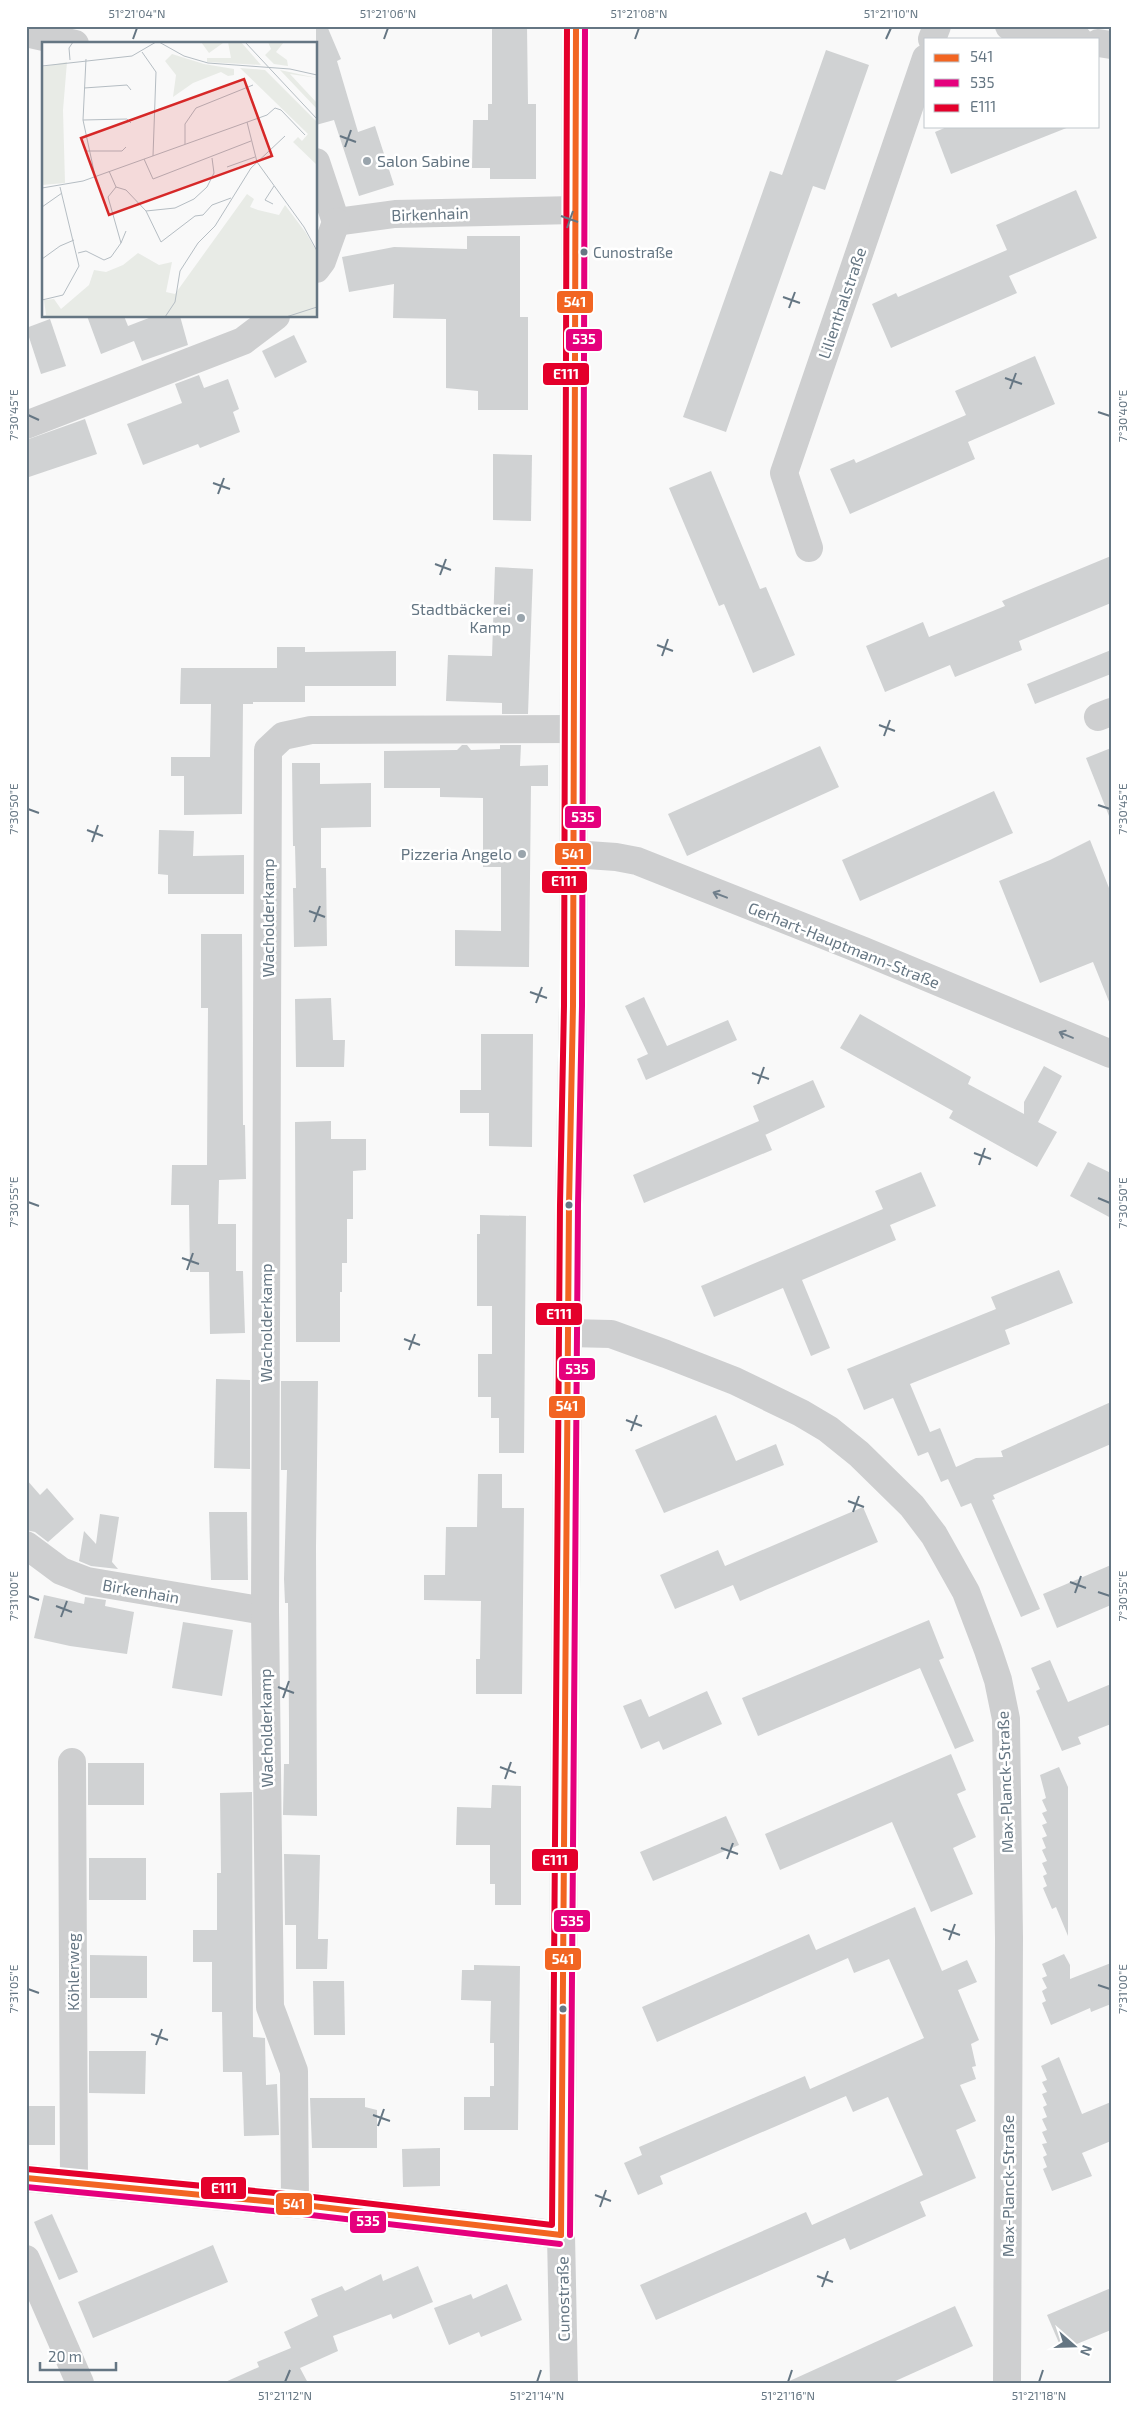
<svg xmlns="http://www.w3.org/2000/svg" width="1137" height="2409" font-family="'Exo 2',sans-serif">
<rect width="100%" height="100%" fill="#f9f9f9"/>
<g fill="#d0d2d3">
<polygon points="316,26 327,26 341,59 337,61 358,132 375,126 394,185 359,196 334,120 316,125"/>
<polygon points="492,26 527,26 528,104 536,104 536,179 490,179 490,168 472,168 473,120 488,120 488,104 492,104"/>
<polygon points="826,50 869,65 825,190 813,186 726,432 683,417 770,171 782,175"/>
<polygon points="949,126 1069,126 1069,127 951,174 935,132"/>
<polygon points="1076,190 1097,238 1009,276 1017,293 891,348 872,304 896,293 898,297 1007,250 996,225"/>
<polygon points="467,236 520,236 520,317 528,317 528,410 478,410 478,391 446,388 446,319 393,318 394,284 349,292 342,257 394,247 467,249"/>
<polygon points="87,316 124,316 128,326 154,316 180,316 188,345 142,361 134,341 101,354"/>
<polygon points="50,319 66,366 41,374 26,328"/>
<polygon points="294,335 307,362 275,378 262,351"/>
<polygon points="1035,356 1055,404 968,442 975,459 850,514 830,469 854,459 856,463 966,415 955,391"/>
<polygon points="199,375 204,388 228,379 239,409 233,412 240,432 200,448 198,444 143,465 127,424 182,403 175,384"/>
<polygon points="85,419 97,454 26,478 26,440"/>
<polygon points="493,454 532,455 531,521 493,520"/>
<polygon points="711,471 760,589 766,587 795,655 753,673 724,604 719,606 669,488"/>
<polygon points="1111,556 1111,603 1019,641 1022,650 955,677 950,665 885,692 866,646 923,622 929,637 1005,606 1002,601"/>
<polygon points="495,567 533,569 528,714 502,714 502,703 446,701 448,655 492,656"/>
<polygon points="277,647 305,647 305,652 396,651 396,686 305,686 305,702 253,702 253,704 243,704 242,814 184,815 184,776 171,776 171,757 210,757 211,704 180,704 181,668 277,668"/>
<polygon points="1111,650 1111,674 1035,704 1027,684"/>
<polygon points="462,745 467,745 471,750 500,749 500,745 521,745 520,766 548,765 548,786 531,786 529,967 455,966 455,930 501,931 501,867 483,867 483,798 440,797 440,788 384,788 384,751 457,750"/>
<polygon points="820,746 839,787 687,856 668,814"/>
<polygon points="1111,748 1111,816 1109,816 1086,758"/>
<polygon points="292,763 320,763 320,784 371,783 371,827 321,828 321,868 326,868 327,946 294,947 293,888 296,888 295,846 293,846"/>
<polygon points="994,791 1013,833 860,901 842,860"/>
<polygon points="159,830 194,831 193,856 244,855 244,894 168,894 168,875 158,874"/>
<polygon points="1090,840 1111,893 1110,1004 1093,962 1040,983 999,881 1050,860"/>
<polygon points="201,934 242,934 243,1125 245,1125 246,1179 219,1180 218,1224 236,1224 236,1271 243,1271 245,1333 210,1334 209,1272 190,1272 189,1205 171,1205 172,1165 207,1165 208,1008 201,1008"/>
<polygon points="644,997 667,1046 728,1020 737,1040 646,1080 637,1059 648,1054 625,1006"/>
<polygon points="331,998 333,1040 345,1040 344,1067 296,1067 295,999"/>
<polygon points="860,1014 971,1077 968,1084 1024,1114 1024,1102 1044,1066 1062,1076 1038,1122 1057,1132 1037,1167 949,1118 953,1111 840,1048"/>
<polygon points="481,1034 533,1034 532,1147 489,1146 489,1113 460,1113 460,1090 481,1090"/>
<polygon points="813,1080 825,1107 765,1135 760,1122 772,1150 644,1203 633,1175 759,1121 753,1106"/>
<polygon points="331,1121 331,1139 366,1139 366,1170 353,1171 353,1219 347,1219 347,1263 342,1263 342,1292 340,1292 340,1342 296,1342 295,1122"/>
<polygon points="1088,1162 1111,1173 1111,1218 1070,1196"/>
<polygon points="921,1172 936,1206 890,1225 896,1240 802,1280 830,1348 811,1356 783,1288 714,1317 701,1286 883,1209 875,1191"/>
<polygon points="480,1215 526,1216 524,1453 499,1453 499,1418 491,1418 491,1397 478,1397 478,1354 492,1354 492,1306 477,1306 477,1234 480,1234"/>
<polygon points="1059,1270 1073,1303 1005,1330 1010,1344 910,1384 930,1432 940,1428 956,1467 976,1458 1003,1457 1001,1451 1111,1402 1111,1444 993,1495 995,1499 992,1500 1040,1609 1021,1617 971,1503 961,1507 948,1479 941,1482 928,1452 918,1456 893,1398 864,1410 847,1369 996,1309 991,1297"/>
<polygon points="216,1379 250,1380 250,1469 214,1468"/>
<polygon points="281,1381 318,1381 316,1548 317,1816 283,1815 284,1764 289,1764 289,1722 288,1603 285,1603 284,1579 287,1470 281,1470"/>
<polygon points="716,1415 736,1461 776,1444 784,1465 664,1513 635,1450"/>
<polygon points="478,1474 502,1474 502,1508 524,1508 522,1694 476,1694 476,1659 480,1659 481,1601 424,1600 424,1575 445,1575 446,1527 477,1527"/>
<polygon points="26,1479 40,1495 47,1488 74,1519 48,1542 35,1532 26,1530"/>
<polygon points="863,1507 878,1542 740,1601 733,1585 675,1609 660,1575 718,1550 725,1566"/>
<polygon points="209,1512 247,1512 248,1580 211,1580"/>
<polygon points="100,1514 119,1517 112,1562 118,1569 91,1566 79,1561 84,1531 96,1544"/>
<polygon points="1111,1565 1111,1605 1057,1628 1043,1594"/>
<polygon points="44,1595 84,1604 85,1597 106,1600 105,1606 134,1612 127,1654 70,1646 34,1638"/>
<polygon points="929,1620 944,1658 939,1660 974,1741 955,1749 920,1668 758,1736 742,1698"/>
<polygon points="183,1622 233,1630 222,1696 172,1688"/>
<polygon points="1050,1660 1068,1702 1111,1684 1111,1724 1078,1737 1081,1744 1062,1751 1036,1691 1040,1689 1031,1668"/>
<polygon points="707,1691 722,1724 663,1750 659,1741 641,1749 623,1706 641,1699 649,1717"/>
<polygon points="951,1754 966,1790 957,1794 976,1837 953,1848 973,1894 931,1912 892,1822 780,1870 765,1834"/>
<rect x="88" y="1763" width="56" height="42"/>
<polygon points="1059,1767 1068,1787 1068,1936 1056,1907 1052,1909 1043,1888 1047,1886 1043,1876 1047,1874 1042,1863 1047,1861 1042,1850 1046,1848 1042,1838 1047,1836 1042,1825 1047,1823 1042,1813 1047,1811 1042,1800 1046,1798 1040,1775"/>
<polygon points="492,1785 521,1786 521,1905 495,1905 495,1884 490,1884 490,1845 456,1845 457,1807 491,1808"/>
<polygon points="252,1792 253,2037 265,2038 266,2085 277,2084 279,2135 244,2136 242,2072 223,2072 222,2012 212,2012 212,1962 193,1962 193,1930 217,1930 217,1873 221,1873 220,1793"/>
<polygon points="726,1816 739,1845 653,1881 640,1852"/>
<polygon points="284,1854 320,1855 318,1939 328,1939 327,1969 296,1969 296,1925 285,1925"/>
<rect x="89" y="1858" width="57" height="42"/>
<polygon points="915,1907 942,1971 967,1960 977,1982 958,1990 979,2040 971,2044 976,2066 972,2067 976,2079 960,2085 976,2121 956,2130 976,2178 920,2202 926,2216 850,2250 845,2238 656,2320 640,2285 806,2212 812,2225 923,2175 888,2097 853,2112 846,2096 660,2176 663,2184 638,2195 624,2163 642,2155 639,2147 805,2076 810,2089 924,2038 889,1959 854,1973 848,1958 657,2042 642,2007 809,1934 816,1950"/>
<polygon points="1064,1954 1070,1965 1070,1979 1111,1963 1111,2004 1091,2012 1090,2008 1051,2025 1042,2003 1046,2001 1042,1991 1047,1988 1042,1978 1047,1976 1042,1964"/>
<polygon points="90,1955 147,1956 147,1998 90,1998"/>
<polygon points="474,1965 520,1966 518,2130 464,2130 464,2097 490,2097 490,2086 494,2086 494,2043 490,2043 491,2001 461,2000 462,1970 474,1970"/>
<polygon points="313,1981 344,1981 345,2035 314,2035"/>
<polygon points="89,2051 146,2051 145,2094 89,2093"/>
<polygon points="1059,2057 1082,2114 1111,2102 1111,2141 1082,2153 1092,2176 1052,2191 1043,2169 1047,2167 1043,2157 1047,2155 1042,2144 1047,2143 1042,2132 1047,2130 1042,2119 1047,2117 1043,2107 1047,2105 1042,2094 1047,2092 1042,2082 1047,2080 1041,2066"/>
<polygon points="310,2098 365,2098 365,2107 377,2110 377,2148 312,2148"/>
<rect x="26" y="2106" width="29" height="39"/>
<polygon points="440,2148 440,2186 403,2187 402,2149"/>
<polygon points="52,2214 78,2272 59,2280 34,2222"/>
<polygon points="213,2245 228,2282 93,2338 78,2302"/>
<polygon points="418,2266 433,2302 393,2319 391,2314 333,2336 338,2351 300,2368 308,2383 223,2383 259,2367 257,2362 291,2348 284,2332 318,2316 311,2299 342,2286 345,2291 381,2274 383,2281"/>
<polygon points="507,2284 522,2320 481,2337 479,2332 449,2345 434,2308 471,2294 473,2299"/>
<polygon points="1111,2288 1111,2330 1062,2350 1047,2315"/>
<polygon points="955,2306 973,2346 891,2383 785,2383"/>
</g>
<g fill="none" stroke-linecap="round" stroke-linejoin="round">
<g stroke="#cecfd0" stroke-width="28">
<polyline points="1009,26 1078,39"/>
<polyline points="26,33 75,44"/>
<polyline points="932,39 937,26"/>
<polyline points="1098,43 1111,45"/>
<polyline points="316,162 336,222"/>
<polyline points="336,222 395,214 575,210"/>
<polyline points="316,269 322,261 336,222"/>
<polyline points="26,425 243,341 276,316"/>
<polyline points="809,548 784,473 926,58"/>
<polyline points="1098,717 1111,712"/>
<polyline points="573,854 616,857 637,861 864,951 1111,1054"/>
<polyline points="568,1333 611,1334 666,1354 735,1381 801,1413 828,1429 859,1454 912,1506 934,1535 966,1592 988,1650 998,1680 1006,1719 1009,1938 1007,2383"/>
<polyline points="26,1545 61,1571 87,1581 265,1611"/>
<polyline points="72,1762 74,2182"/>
<polyline points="26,2178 295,2204 561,2235"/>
<polyline points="295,2204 294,2071 270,2007 265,1611 268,750 283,736 311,730 574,729"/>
<polyline points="26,2259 80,2383"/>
<polyline points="564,2383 561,2235 569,1205 573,1006 576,26"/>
</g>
<g stroke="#fff" stroke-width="10">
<g id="bus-1">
<polyline points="26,2178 295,2204 561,2235"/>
<polyline points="561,2235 569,1205 573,1006 576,26"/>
</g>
</g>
<g stroke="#fff" stroke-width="10">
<g id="bus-2">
<polyline points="26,2187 294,2213 560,2244"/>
<polyline points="570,2235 578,1205 582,1006 585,26"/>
</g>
</g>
<g stroke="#fff" stroke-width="10">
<polyline id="bus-3" points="27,2169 296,2195 552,2225 560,1205 564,1006 567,26"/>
</g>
<use href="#bus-1" stroke="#f26522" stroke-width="6"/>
<use href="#bus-2" stroke="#e5007d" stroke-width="6"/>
<use href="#bus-3" stroke="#e4002b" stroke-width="6"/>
</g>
<defs><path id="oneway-shaft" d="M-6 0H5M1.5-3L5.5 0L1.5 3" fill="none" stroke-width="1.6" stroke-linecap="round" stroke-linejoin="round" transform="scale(1.25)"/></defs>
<g stroke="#707f8b">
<use href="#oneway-shaft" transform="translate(720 895) rotate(-159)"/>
<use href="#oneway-shaft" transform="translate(1066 1035) rotate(-157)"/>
</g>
<path fill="none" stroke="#657683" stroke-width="2" d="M 133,39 L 137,28M 384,39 L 388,28M 635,39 L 639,28M 886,39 L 891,28M 340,136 L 356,142M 345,147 L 351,130M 561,216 L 578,222M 567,228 L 573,211M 783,297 L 800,303M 789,308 L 795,292M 1005,378 L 1022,384M 1010,389 L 1016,373M 1098,412 L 1110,416M 28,415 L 39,420M 213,483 L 230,489M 218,494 L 224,478M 435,564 L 451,570M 440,575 L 446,559M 657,645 L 673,651M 662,656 L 668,639M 879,725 L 895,731M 884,736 L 890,720M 1098,805 L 1110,809M 28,809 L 39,813M 87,830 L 103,836M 92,842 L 98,825M 309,911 L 325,917M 314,922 L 320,906M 530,992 L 547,998M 536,1003 L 542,987M 752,1073 L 769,1079M 758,1084 L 764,1067M 974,1153 L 991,1159M 979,1165 L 985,1148M 1098,1198 L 1110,1203M 28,1202 L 39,1206M 182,1258 L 199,1264M 187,1270 L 193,1253M 404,1339 L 420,1345M 409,1350 L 415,1334M 626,1420 L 642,1426M 631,1431 L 637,1415M 848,1501 L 864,1507M 853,1512 L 859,1496M 1070,1582 L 1086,1588M 1098,1592 L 1110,1596M 1075,1593 L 1081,1576M 28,1596 L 39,1600M 56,1606 L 72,1612M 61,1617 L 67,1601M 278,1687 L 294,1693M 283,1698 L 289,1681M 500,1767 L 516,1773M 505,1779 L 511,1762M 721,1848 L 738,1854M 727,1859 L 733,1843M 943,1929 L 960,1935M 949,1940 L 955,1924M 1098,1985 L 1110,1989M 28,1989 L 39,1993M 151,2034 L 168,2040M 156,2045 L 162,2029M 373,2115 L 390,2121M 378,2126 L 384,2109M 595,2195 L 611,2201M 600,2207 L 606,2190M 817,2276 L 833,2282M 822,2287 L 828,2271M 285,2382 L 290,2370M 537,2382 L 541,2370M 788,2382 L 792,2370M 1039,2382 L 1043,2370"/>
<g fill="#99a4ac" stroke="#fff" stroke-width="2">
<circle cx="367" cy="161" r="5"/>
<circle cx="521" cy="618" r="5"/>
<circle cx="522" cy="854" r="5"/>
</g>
<g fill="#657683" stroke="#fff" stroke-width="2">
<circle cx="584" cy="252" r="4.5"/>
<circle cx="569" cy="1205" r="4.5"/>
<circle cx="563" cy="2009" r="4.5"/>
</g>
<g text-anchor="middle" stroke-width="5" stroke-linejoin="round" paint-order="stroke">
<g font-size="15" fill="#657683" stroke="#fff" text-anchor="start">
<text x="593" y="258">Cunostraße</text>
</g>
<g font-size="16" fill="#657683" stroke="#fff" text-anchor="end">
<text x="377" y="167" text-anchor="start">Salon Sabine</text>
<text x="511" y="615">Stadtbäckerei<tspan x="511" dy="18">Kamp</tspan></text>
<text x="512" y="860">Pizzeria Angelo</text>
</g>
<g font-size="16" fill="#657683" stroke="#fff">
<text transform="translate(430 214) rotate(-2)" y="6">Birkenhain</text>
<text transform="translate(842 303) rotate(-71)" y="6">Lilienthalstraße</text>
<text transform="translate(268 918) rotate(-90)" y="6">Wacholderkamp</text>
<text transform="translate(844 945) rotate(22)" y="6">Gerhart-Hauptmann-Straße</text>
<text transform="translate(266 1323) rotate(-90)" y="6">Wacholderkamp</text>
<text transform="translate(141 1591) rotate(10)" y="6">Birkenhain</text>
<text transform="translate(266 1728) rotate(-91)" y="6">Wacholderkamp</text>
<text transform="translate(1005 1782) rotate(-92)" y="6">Max-Planck-Straße</text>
<text transform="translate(73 1972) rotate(-90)" y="6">Köhlerweg</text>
<text transform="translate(1008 2186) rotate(-90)" y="6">Max-Planck-Straße</text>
<text transform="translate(563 2299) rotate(-91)" y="6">Cunostraße</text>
</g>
</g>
<g transform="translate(42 42)">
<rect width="275" height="275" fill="#f9f9f9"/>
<path d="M 159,0 L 181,0 L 181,1 L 167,11 ZM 186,0 L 199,0 L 219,23 L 165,20 L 165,16 L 189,16 ZM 226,0 L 242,0 L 234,10 L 245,18 L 246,24 L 232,22 L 223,13 L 229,7 ZM 130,12 L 162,22 L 192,27 L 192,33 L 186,34 L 179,30 L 151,41 L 131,55 L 134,33 L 123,19 ZM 25,20 L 21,68 L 23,141 L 0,143 L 0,25 ZM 198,26 L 223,28 L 275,80 L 275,123 L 251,100 L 256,95 L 260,99 L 266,92 ZM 238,28 L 275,36 L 248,32 L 275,61 L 275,67 ZM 205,152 L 212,157 L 208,165 L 216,168 L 237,173 L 243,163 L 264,191 L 275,210 L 275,275 L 0,275 L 4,273 L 2,258 L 12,257 L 19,267 L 47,243 L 52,228 L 64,230 L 81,223 L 96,211 L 117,223 L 130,220 L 124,250 L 133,252 Z" fill="#e8ebe6"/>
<path fill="none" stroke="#b5bdc3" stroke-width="1" d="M 117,0 L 142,14 L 166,21 L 248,27 L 275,33M 203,0 L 275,77M 100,10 L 114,30 L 111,114M 44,17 L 41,78 L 53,134M 28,18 L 27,6 L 31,0M 0,24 L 90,14 L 114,0M 42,46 L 85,43 L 89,48M 41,78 L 85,77 L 89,81M 205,80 L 215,120 L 262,185 L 275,209M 143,102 L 143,82 L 154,66 L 211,43M 45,109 L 80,109 L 84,105M 102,117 L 111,137 L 209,99M 185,125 L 213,115M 67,129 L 74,145M 74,145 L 84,148 L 104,169 L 133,166 L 152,157 L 165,145 L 172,131 L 170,116M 74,145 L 66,155 L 79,201 L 84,189M 0,146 L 41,139 L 225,73 L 233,66 L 239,68 L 263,93M 231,162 L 223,158 L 232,144M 0,165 L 20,151M 104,169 L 119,200 L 153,174 L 161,173 L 170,163 L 189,156M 36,211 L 44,209 L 62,218 L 69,215 L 79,201M 0,217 L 18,204 L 32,198M 0,258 L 21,253 L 37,224 L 18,145M 123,275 L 133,260 L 138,229 L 156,201 L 173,184 L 209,126 L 243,94M 244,275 L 275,265"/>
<path fill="#d62828" fill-opacity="0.15" stroke="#d62828" stroke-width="2.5" d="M 202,37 L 230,114 L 67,173 L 39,96 Z"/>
<rect width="275" height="275" fill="none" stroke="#657683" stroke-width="2.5"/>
</g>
<g stroke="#fff" stroke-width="2">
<rect x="556" y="290" width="38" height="24" rx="5" fill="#f26522"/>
<rect x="565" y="328" width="38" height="24" rx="5" fill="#e5007d"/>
<rect x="542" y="362" width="48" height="24" rx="5" fill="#e4002b"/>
<rect x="564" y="805" width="38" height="24" rx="5" fill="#e5007d"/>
<rect x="554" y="842" width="38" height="24" rx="5" fill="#f26522"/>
<rect x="541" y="870" width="47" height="24" rx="5" fill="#e4002b"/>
<rect x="535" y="1302" width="48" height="24" rx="5" fill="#e4002b"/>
<rect x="558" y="1357" width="38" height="24" rx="5" fill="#e5007d"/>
<rect x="548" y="1395" width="38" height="24" rx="5" fill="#f26522"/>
<rect x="531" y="1848" width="48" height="24" rx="5" fill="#e4002b"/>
<rect x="553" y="1909" width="38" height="24" rx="5" fill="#e5007d"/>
<rect x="544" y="1947" width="38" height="24" rx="5" fill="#f26522"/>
<rect x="200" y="2176" width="47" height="24" rx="5" fill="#e4002b"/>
<rect x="275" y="2192" width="38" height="24" rx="5" fill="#f26522"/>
<rect x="349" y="2210" width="38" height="24" rx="5" fill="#e5007d"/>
</g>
<g font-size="14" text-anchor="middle" font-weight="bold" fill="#fff">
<text x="575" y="307">541</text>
<text x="584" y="344">535</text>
<text x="566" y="379">E111</text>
<text x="583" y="822">535</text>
<text x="573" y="859">541</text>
<text x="564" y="886">E111</text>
<text x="559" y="1319">E111</text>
<text x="577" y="1374">535</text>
<text x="567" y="1411">541</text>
<text x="555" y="1865">E111</text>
<text x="572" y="1926">535</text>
<text x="563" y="1964">541</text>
<text x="224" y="2193">E111</text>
<text x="294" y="2209">541</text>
<text x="368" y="2226">535</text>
</g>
<rect width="1137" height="2409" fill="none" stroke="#ffffff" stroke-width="55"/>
<rect x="924" y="38" width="175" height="90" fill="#ffffff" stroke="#c1c8cd"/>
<rect x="934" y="54" width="25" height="8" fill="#f26522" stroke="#c1c8cd"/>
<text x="970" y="62" font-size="15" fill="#657683">541</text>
<rect x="934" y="79" width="25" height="8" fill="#e5007d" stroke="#c1c8cd"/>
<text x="970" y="88" font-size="15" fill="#657683">535</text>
<rect x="934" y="104" width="25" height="8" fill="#e4002b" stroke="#c1c8cd"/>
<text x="970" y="112" font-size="15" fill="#657683">E111</text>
<g transform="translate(1074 2346) rotate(110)" stroke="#ffffff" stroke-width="4" paint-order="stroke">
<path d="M0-4L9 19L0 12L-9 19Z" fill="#657683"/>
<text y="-8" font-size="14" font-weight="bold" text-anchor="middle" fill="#657683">N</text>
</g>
<path d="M40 2362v8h76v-8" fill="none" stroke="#657683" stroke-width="2.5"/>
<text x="48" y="2362" font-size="15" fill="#657683" stroke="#ffffff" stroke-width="4" paint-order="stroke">20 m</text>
<rect x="28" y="28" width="1082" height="2354" fill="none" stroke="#657683" stroke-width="2"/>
<g font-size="12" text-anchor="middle" fill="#657683">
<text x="137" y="18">51°21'04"N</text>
<text x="388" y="18">51°21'06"N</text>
<text x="639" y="18">51°21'08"N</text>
<text x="891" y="18">51°21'10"N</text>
<text transform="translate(14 415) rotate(-90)" y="4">7°30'45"E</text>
<text transform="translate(1123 416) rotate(-90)" y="4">7°30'40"E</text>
<text transform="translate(14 809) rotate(-90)" y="4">7°30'50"E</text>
<text transform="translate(1123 809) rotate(-90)" y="4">7°30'45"E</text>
<text transform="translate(14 1202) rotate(-90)" y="4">7°30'55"E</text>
<text transform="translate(1123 1203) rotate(-90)" y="4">7°30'50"E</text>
<text transform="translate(14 1596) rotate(-90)" y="4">7°31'00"E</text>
<text transform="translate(1123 1596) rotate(-90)" y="4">7°30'55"E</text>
<text transform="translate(14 1989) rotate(-90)" y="4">7°31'05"E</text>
<text transform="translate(1123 1989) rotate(-90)" y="4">7°31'00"E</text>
<text x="285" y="2400">51°21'12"N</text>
<text x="537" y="2400">51°21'14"N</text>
<text x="788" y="2400">51°21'16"N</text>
<text x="1039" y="2400">51°21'18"N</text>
</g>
</svg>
